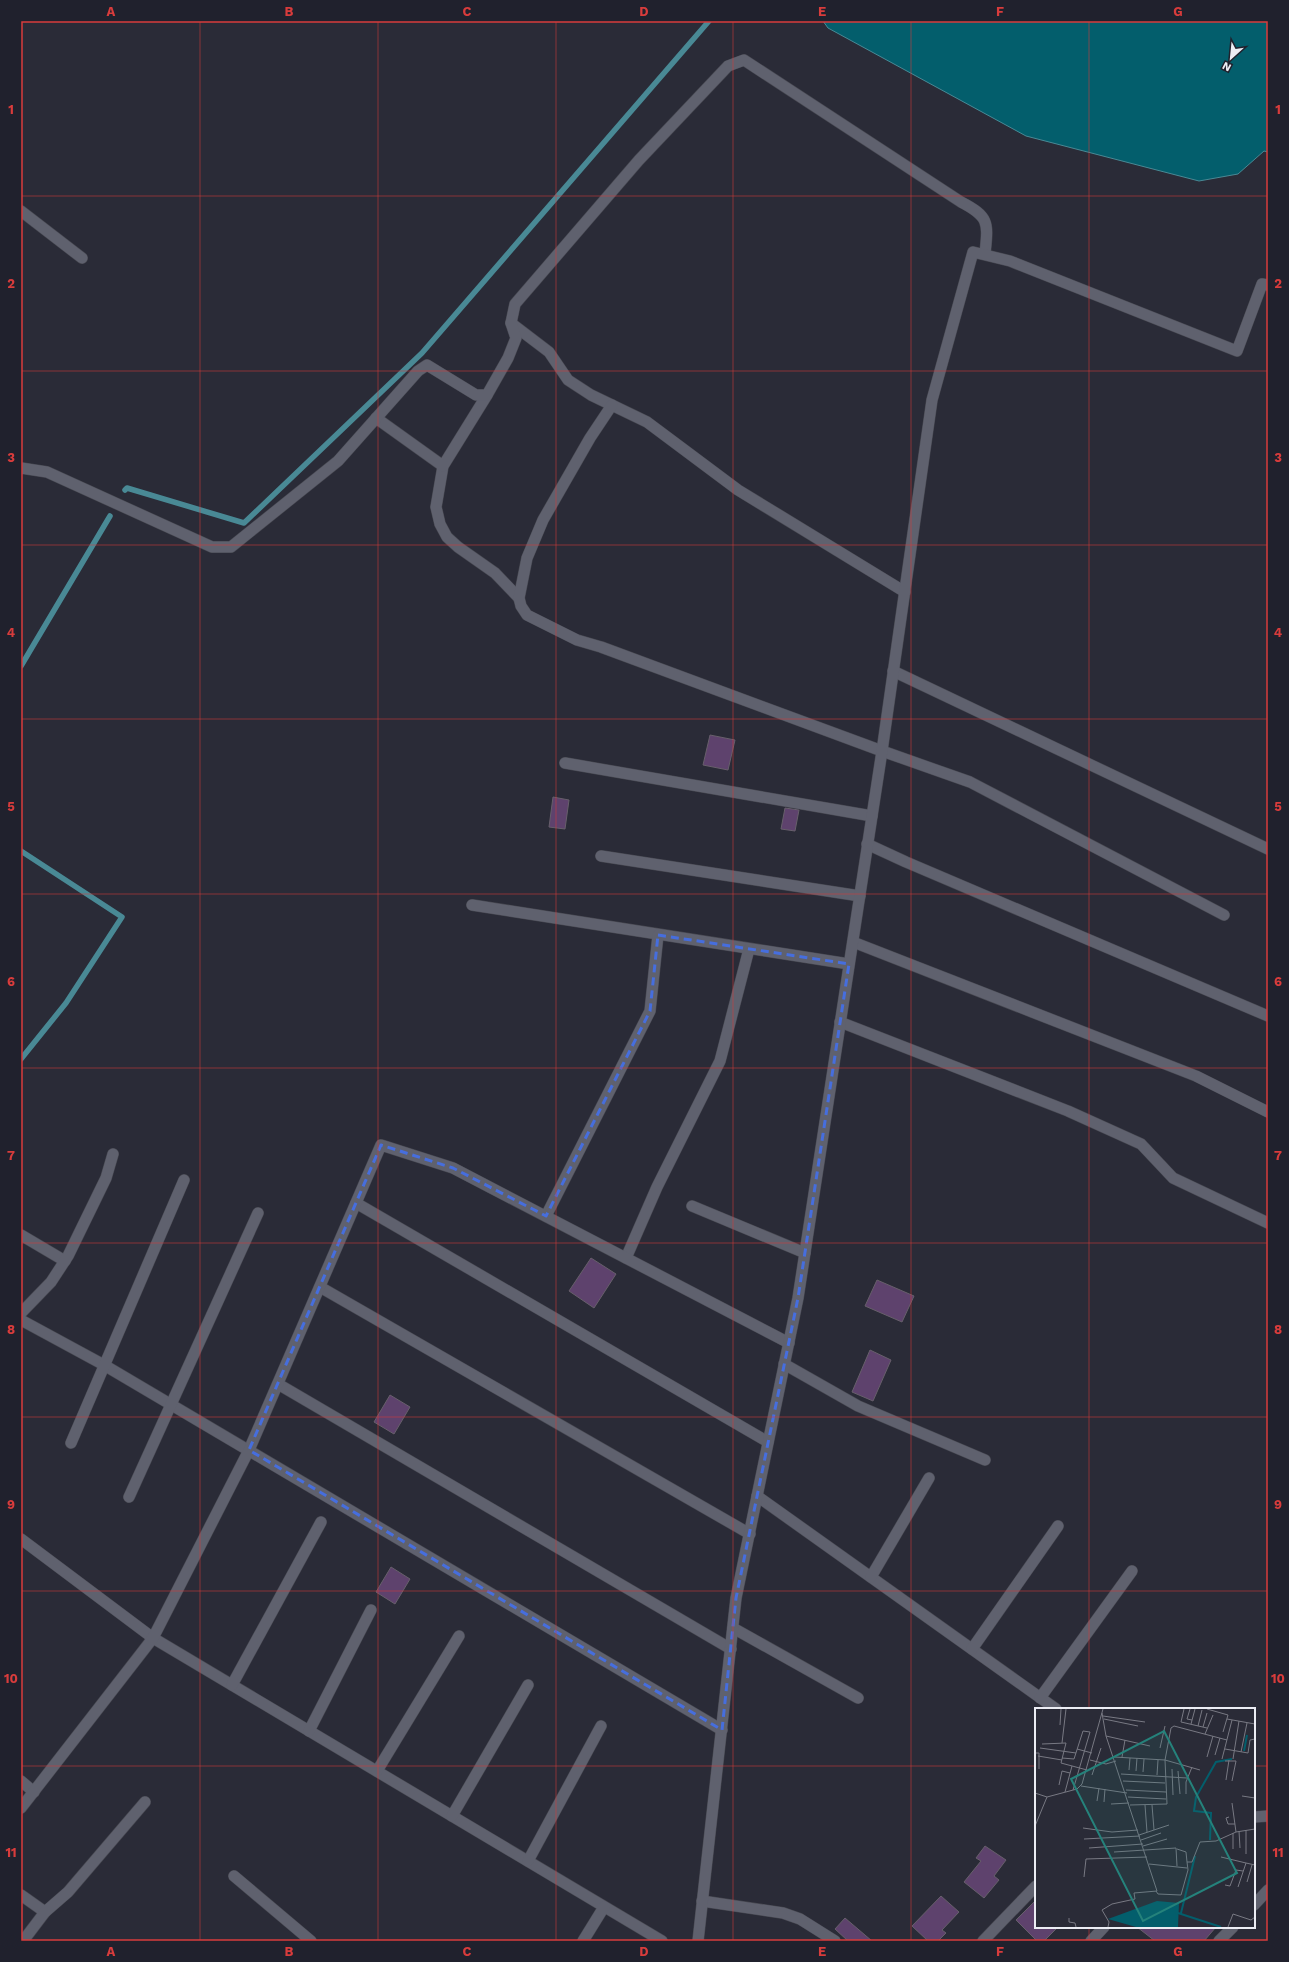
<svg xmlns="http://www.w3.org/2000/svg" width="1289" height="1962" font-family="'Work Sans',sans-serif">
<rect width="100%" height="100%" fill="#2a2b37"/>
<polygon fill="#035e6c" stroke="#498995" points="823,21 1268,21 1268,152 1264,151 1238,174 1199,181 1026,136 828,28"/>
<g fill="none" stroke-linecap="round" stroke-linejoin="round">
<g stroke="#498995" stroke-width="5.5">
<polyline points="125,490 127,488 244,523 422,353 709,21"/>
<polyline points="21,666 110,516"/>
<polyline points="21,851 122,917 66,1003 21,1059"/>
</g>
</g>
<g fill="#5e426d" stroke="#675f6b">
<polygon points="710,735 735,740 728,770 703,765"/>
<polygon points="553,797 569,800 565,829 549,827"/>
<polygon points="785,808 799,810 795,831 781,829"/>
<polygon points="591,1258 616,1274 594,1308 569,1291"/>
<polygon points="877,1280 914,1296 902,1322 865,1306"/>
<polygon points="870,1350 891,1360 873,1401 852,1392"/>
<polygon points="390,1395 410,1407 394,1434 374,1422"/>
<polygon points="391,1567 410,1579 395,1604 376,1592"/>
<polygon points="985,1846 1006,1860 994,1876 999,1880 984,1898 964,1882 981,1861 976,1858"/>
<polygon points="941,1896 959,1912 942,1930 946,1933 938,1941 928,1941 912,1926"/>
<polygon points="1036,1900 1036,1927 1058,1927 1044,1941 1037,1941 1016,1920"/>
<polygon points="845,1918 872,1941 848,1941 835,1929"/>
<polygon points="1137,1927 1216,1927 1204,1941 1155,1941"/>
</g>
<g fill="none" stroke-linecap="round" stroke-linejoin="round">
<g stroke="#474851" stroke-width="12">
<g id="minor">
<polyline points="21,211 82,258"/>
<polyline points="511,323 549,352 568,380 591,395 647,422 738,490 905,592"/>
<polyline points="487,395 443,466 436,507 440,524 447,537 458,547 495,573 519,598"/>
<polyline points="612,405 590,438 543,520 527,558 519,598 521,606 527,615 577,640 601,647 882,751 970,782 1224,915"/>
<polyline points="376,418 443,466"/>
<path d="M 21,468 L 47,472 L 212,547 L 231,547 L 338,461 L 418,371 L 427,365 L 476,395 L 487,395 L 508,358 L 516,338 L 511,323 L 515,304 L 639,160 L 728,66 L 744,60 L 961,202 C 990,217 988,223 985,254"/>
<polyline points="893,671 1268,849"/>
<polyline points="565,763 872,816"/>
<polyline points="867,844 906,862 1268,1016"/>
<polyline points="601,856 860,896"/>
<polyline points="472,905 849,964"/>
<polyline points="853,942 1196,1076 1268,1112"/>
<polyline points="840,1022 1068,1111 1141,1144 1173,1178 1268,1223"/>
<polyline points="356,1203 768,1442"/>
<polyline points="692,1206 805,1253"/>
<polyline points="546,1216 650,1011 658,935"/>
<polyline points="21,1235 65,1261"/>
<polyline points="626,1258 657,1187 720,1061 749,949"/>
<polyline points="320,1287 750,1534"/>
<polyline points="21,1313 51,1282 68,1256 106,1178 113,1154"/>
<polyline points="21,1320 104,1365 722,1730"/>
<polyline points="784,1364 858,1406 985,1460"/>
<polyline points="278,1384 731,1649"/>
<polyline points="71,1443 184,1180"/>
<polyline points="757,1496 1056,1709"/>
<polyline points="129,1497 258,1213"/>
<polyline points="21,1539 153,1638 662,1941"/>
<polyline points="871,1577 929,1478"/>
<polyline points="733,1628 858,1698"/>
<polyline points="972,1649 1058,1526"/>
<polyline points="232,1685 321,1522"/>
<polyline points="1040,1698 1132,1571"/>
<polyline points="309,1731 371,1610"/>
<polyline points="377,1771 459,1636"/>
<polyline points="21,1781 34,1792"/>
<polyline points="21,1808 153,1638 249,1450 381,1145 453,1168 789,1343"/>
<polyline points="452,1816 528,1685"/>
<polyline points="528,1861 601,1726"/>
<polyline points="234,1876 311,1941"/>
<polyline points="21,1895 45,1912"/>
<polyline points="702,1901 783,1913 800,1919 835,1941"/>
<polyline points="1254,1905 1268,1890"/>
<polyline points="23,1941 45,1912 68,1892 145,1802"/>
<polyline points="583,1941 604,1907"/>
<polyline points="698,1941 736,1598 798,1298 882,751 932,400 973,252 1010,261 1237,351 1262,284 1268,285"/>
<polyline points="983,1941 1036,1886"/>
<polyline points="1219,1941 1233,1927"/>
</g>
</g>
<g stroke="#474851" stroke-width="12">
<g id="tertiary">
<polyline points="1254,1817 1268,1816"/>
<polyline points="1091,1941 1104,1927"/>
</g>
</g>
<use href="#minor" stroke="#5f616e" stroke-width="11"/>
<use href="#tertiary" stroke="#5f616e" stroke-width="11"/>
</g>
<path fill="none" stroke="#466ede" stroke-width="3" stroke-dasharray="8 5" stroke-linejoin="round" d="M 658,935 L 849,964 L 798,1298 L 736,1598 L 722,1730 L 249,1450 L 381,1145 L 453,1168 L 546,1216 L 650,1011 Z"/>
<path fill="none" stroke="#d83c3c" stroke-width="1" stroke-opacity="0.55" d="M 200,21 L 200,1941M 378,21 L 378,1941M 556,21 L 556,1941M 733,21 L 733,1941M 911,21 L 911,1941M 1089,21 L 1089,1709M 21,196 L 1268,196M 21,371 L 1268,371M 21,545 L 1268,545M 21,719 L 1268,719M 21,894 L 1268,894M 21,1068 L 1268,1068M 21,1243 L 1268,1243M 21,1417 L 1268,1417M 21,1591 L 1268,1591M 21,1766 L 1036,1766M 1254,1766 L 1268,1766M 1089,1927 L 1089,1941"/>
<g transform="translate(1035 1708)">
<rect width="220" height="220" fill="#2a2b37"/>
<path d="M 122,193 L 144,195 L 143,219 L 101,219 L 73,211 Z" fill="#035e6c"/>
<path fill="none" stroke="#035e6c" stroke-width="2" d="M 209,43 L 212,27M 175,132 L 176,105 L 159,103 L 161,89 L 181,54 L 197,51M 143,205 L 186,219M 146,205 L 160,148"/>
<path fill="none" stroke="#787983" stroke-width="1" d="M 149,1 L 146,14 L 172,20M 155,1 L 152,11 L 157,12M 172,1 L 193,7 L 188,24M 67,5 L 71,28 L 122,183 L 99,185 L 100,191 L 77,196 L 67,202 L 74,214 L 73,219M 68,8 L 110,14M 69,11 L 103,18M 192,11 L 220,16M 156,16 L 160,1M 25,17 L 26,1M 163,18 L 167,2M 168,19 L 172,5M 170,26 L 178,7M 71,28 L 115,38M 27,35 L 31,1M 7,36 L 31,35 L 26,55 L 52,62M 5,40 L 41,45M 125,40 L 130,18M 42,41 L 57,45M 190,41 L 213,45 L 215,32 L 220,31M 206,44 L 212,15M 0,45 L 4,45 L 4,61M 180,47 L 185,30M 3,48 L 27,52M 79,49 L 130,52 L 165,62M 87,49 L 90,32M 172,49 L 178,28M 27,50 L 39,51 L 48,23 L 55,24 L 38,82M 187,51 L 197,12M 198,51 L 204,13M 55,52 L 71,56 L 81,53M 190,53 L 201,53 L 197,73M 137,61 L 138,87M 94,62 L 95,50M 101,63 L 102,50M 143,63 L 145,86M 108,64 L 109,51M 86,66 L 152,70M 57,67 L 66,40M 122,67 L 123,52M 191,72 L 194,52M 88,73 L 130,75M 24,77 L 27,63 L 35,65M 46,78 L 92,85M 91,82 L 131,84M 30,84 L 37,58M 0,85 L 12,89M 151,86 L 151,74 L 157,59M 207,88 L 220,90M 93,89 L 131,91M 62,93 L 64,80M 69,94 L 70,81M 197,95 L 201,124M 76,96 L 94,95M 95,97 L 132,96 L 130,52 L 136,20 L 139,18 L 192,32M 110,97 L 112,124M 117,97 L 119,122M 194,109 L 191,110 L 193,116 L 200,116M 0,118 L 12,89 L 42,81 L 47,76 L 68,1M 48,120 L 77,124 L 103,122M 204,123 L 205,140M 198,125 L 198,141M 104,127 L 134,117M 49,131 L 105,128M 106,132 L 126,125M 108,138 L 132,131M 54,140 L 108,136M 142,141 L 151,144 L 152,154M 79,144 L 141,140 L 142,158M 211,146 L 211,122M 186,149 L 211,155M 114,156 L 152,160M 49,169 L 51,151 L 112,149M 212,174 L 217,157M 190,177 L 195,178 L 201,162 L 208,163M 203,179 L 211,155 L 220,157M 121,183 L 123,186 L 146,187 L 153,162 L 152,154 L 157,154 L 165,134 L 181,133 L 201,124 L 220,121M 34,210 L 34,214 L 40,215 L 41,219M 193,219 L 198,206 L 216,212 L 220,209"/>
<path fill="#25827b" fill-opacity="0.15" stroke="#25827b" stroke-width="2" d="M 129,23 L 202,165 L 108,213 L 36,71 Z"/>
<rect width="220" height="220" fill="none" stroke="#ecedf4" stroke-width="2"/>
</g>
<rect width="1289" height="1962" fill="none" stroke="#20212d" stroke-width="44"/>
<g transform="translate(1231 58) rotate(207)" stroke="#20212d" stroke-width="3" paint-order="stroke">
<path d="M0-3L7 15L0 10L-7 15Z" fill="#ecedf4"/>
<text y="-6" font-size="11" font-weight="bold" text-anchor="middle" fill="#ecedf4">N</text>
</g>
<rect x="22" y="22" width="1245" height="1918" fill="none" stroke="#d83c3c" stroke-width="1.5"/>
<g font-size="13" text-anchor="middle" font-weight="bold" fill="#d83c3c">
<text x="111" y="16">A</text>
<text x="289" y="16">B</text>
<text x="467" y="16">C</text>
<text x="644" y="16">D</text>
<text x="822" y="16">E</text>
<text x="1000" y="16">F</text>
<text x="1178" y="16">G</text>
<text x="11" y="114">1</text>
<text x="1278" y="114">1</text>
<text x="11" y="288">2</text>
<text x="1278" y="288">2</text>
<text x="11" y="462">3</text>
<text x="1278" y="462">3</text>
<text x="11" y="637">4</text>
<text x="1278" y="637">4</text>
<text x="11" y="811">5</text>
<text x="1278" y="811">5</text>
<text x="11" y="986">6</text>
<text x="1278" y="986">6</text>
<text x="11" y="1160">7</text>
<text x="1278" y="1160">7</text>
<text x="11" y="1334">8</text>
<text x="1278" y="1334">8</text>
<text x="11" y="1509">9</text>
<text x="1278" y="1509">9</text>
<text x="11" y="1683">10</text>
<text x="1278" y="1683">10</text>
<text x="11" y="1857">11</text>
<text x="1278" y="1857">11</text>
<text x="111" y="1956">A</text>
<text x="289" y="1956">B</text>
<text x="467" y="1956">C</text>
<text x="644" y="1956">D</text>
<text x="822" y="1956">E</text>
<text x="1000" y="1956">F</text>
<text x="1178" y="1956">G</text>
</g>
</svg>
